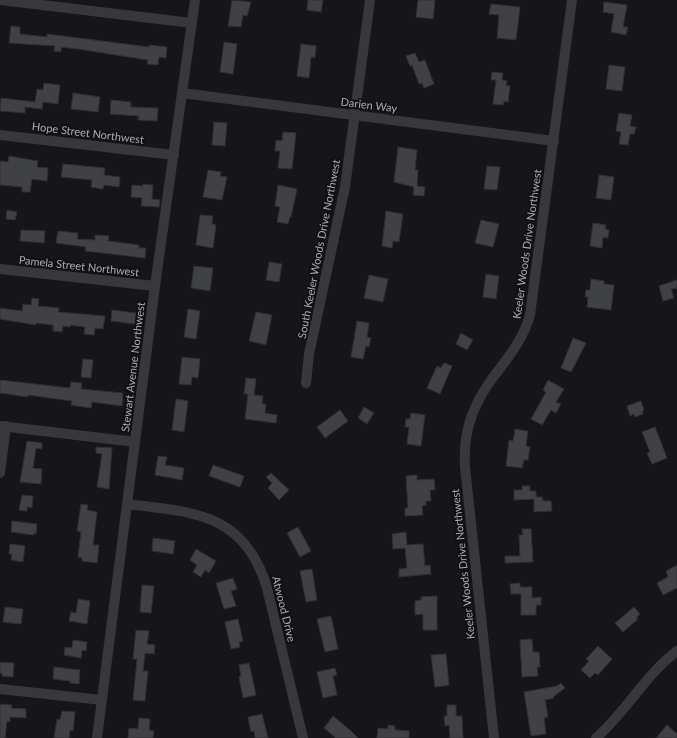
<svg xmlns="http://www.w3.org/2000/svg" width="677" height="738" font-family="Lato,sans-serif">
<rect width="100%" height="100%" fill="#161618"/>
<g fill="#404145" stroke="#303034">
<polygon points="232,0 251,2 247,16 243,15 241,27 228,26"/>
<polygon points="308,0 323,0 321,12 307,10"/>
<polygon points="418,0 435,0 433,19 416,17"/>
<polygon points="604,2 627,5 623,27 628,27 626,35 611,32 614,14 603,12"/>
<polygon points="491,4 520,7 516,40 497,38 499,15 489,14"/>
<polygon points="11,26 20,27 20,34 47,37 47,34 149,47 149,45 167,47 166,58 159,57 158,65 147,64 148,60 78,49 61,47 61,52 54,51 55,46 9,43"/>
<polygon points="224,42 237,44 233,74 220,72"/>
<polygon points="301,44 316,46 315,58 311,57 309,78 297,76"/>
<polygon points="415,53 419,62 425,60 434,84 424,88 422,83 419,84 412,65 410,66 406,56"/>
<polygon points="609,65 625,67 622,91 606,89"/>
<polygon points="492,72 503,73 502,80 507,81 506,85 510,86 508,102 504,101 503,105 493,104 496,80 491,80"/>
<polygon points="44,83 60,85 58,104 43,102 42,109 25,107 25,113 0,111 1,98 35,102 37,89 43,90"/>
<polygon points="73,93 100,97 98,112 71,109"/>
<polygon points="111,100 131,102 131,107 158,108 157,121 138,120 139,116 110,114"/>
<polygon points="619,113 632,115 630,126 636,127 634,134 630,134 628,145 619,144 621,132 616,131"/>
<polygon points="214,122 227,123 225,146 212,145"/>
<polygon points="283,132 296,133 292,169 278,168 280,151 275,151 276,140 282,141"/>
<polygon points="398,147 417,150 415,170 418,170 417,186 425,187 424,196 413,195 414,187 394,182"/>
<polygon points="9,156 38,161 37,167 48,168 47,181 32,179 30,192 22,192 22,187 0,185 0,161 8,162"/>
<polygon points="63,164 105,168 104,175 120,177 119,187 104,185 103,189 91,187 92,180 61,177"/>
<polygon points="487,166 500,167 497,190 484,189"/>
<polygon points="208,170 221,172 220,176 227,177 222,200 203,197"/>
<polygon points="599,175 614,177 611,200 596,198"/>
<polygon points="143,184 153,185 152,199 160,200 159,207 141,206 142,198 131,197 132,185 143,186"/>
<polygon points="278,185 297,189 291,217 290,217 288,224 277,222 280,207 275,206"/>
<polygon points="7,210 17,212 15,220 6,219"/>
<polygon points="386,211 403,214 399,242 393,241 392,248 382,246"/>
<polygon points="200,215 213,216 212,224 216,225 213,248 196,245"/>
<polygon points="481,220 499,224 493,247 475,243"/>
<polygon points="593,223 606,225 605,229 609,230 608,238 603,237 602,248 590,246"/>
<polygon points="21,230 45,231 44,243 20,241"/>
<polygon points="58,231 78,233 77,239 95,240 95,235 109,236 108,241 139,245 139,248 146,248 145,258 85,251 86,247 56,243"/>
<polygon points="269,262 282,264 279,282 266,280"/>
<polygon points="194,266 213,268 210,291 191,288"/>
<polygon points="486,274 499,276 496,299 483,297"/>
<polygon points="369,275 388,279 383,302 364,298"/>
<polygon points="591,279 604,281 604,284 614,285 611,310 587,307 588,297 585,297 586,290 590,290"/>
<polygon points="677,280 677,288 671,289 674,298 663,301 659,286"/>
<polygon points="32,298 39,299 38,306 59,308 58,312 105,316 103,329 95,328 94,335 84,334 85,327 71,325 70,327 63,326 62,332 53,331 53,325 36,323 36,325 0,319 0,308 22,311 23,304 31,305"/>
<polygon points="188,309 200,311 196,339 184,337"/>
<polygon points="112,310 136,313 135,324 111,321"/>
<polygon points="256,312 272,315 266,345 249,341"/>
<polygon points="357,321 369,323 367,337 371,338 369,347 366,346 363,359 351,357"/>
<polygon points="461,333 473,340 467,350 456,344"/>
<polygon points="573,338 586,343 571,372 561,368"/>
<polygon points="182,357 200,359 198,378 192,377 191,385 179,384"/>
<polygon points="83,359 93,360 91,378 81,377"/>
<polygon points="444,363 452,366 440,394 427,388 437,366 441,368"/>
<polygon points="246,378 256,379 254,395 263,396 262,404 266,404 265,413 277,415 276,423 245,419 248,394 244,394"/>
<polygon points="0,380 70,388 71,382 82,383 81,389 123,393 122,406 92,402 91,408 71,405 72,401 28,395 28,397 0,393"/>
<polygon points="548,380 564,389 556,402 561,404 556,413 551,410 542,425 531,419 546,392 543,390"/>
<polygon points="176,399 188,401 184,432 172,430"/>
<polygon points="641,401 644,410 642,411 643,414 635,417 634,414 630,416 627,406"/>
<polygon points="364,407 374,413 367,424 358,418"/>
<polygon points="340,410 348,421 325,438 317,427"/>
<polygon points="411,413 425,415 421,446 407,444 409,427 405,427 406,419 410,419"/>
<polygon points="655,427 667,458 652,464 647,453 650,452 642,432"/>
<polygon points="515,429 528,431 526,446 530,447 528,460 524,460 522,468 506,466 509,440 513,441"/>
<polygon points="27,441 42,443 42,449 36,448 33,468 42,469 41,484 20,482"/>
<polygon points="96,447 112,448 109,489 97,487 102,454 96,453"/>
<polygon points="158,456 167,457 165,465 184,468 182,480 155,475"/>
<polygon points="213,465 244,476 240,487 209,476"/>
<polygon points="271,473 289,490 279,500 268,488 272,483 266,477"/>
<polygon points="417,475 417,480 434,479 435,490 430,490 431,501 426,501 426,505 422,506 423,515 405,516 405,508 408,508 406,476"/>
<polygon points="522,486 530,486 530,491 536,491 536,497 542,497 543,501 551,501 552,511 534,512 534,499 514,500 514,490 522,490"/>
<polygon points="22,495 33,496 32,508 27,507 27,511 19,510"/>
<polygon points="81,504 88,505 87,510 97,512 93,545 99,545 97,563 82,561 82,558 78,557 81,532 77,531"/>
<polygon points="12,521 37,524 36,534 34,533 34,535 11,532"/>
<polygon points="298,527 311,551 300,557 287,533"/>
<polygon points="522,529 531,529 533,562 505,563 505,556 520,556 519,535 523,535"/>
<polygon points="406,532 407,545 423,544 425,566 430,565 431,574 399,577 399,569 407,568 405,548 393,549 392,534"/>
<polygon points="153,538 175,541 173,554 152,551"/>
<polygon points="10,544 25,546 23,562 11,560 12,554 9,554"/>
<polygon points="196,549 216,561 209,573 205,570 201,577 193,572 197,565 190,560"/>
<polygon points="677,565 677,588 663,595 657,583 668,577 666,571"/>
<polygon points="312,569 317,600 306,602 300,571"/>
<polygon points="233,578 237,589 231,591 236,606 224,609 216,583"/>
<polygon points="520,583 520,587 532,587 532,598 541,597 541,605 536,605 536,615 521,615 521,594 511,594 510,584"/>
<polygon points="142,585 154,586 151,613 140,612"/>
<polygon points="437,596 437,630 423,630 423,614 415,615 415,601 421,600 421,597"/>
<polygon points="78,599 90,601 87,624 69,621 71,612 76,613"/>
<polygon points="5,607 23,609 21,624 3,622"/>
<polygon points="634,607 640,614 636,618 638,619 623,632 615,623"/>
<polygon points="331,616 338,649 325,652 317,619"/>
<polygon points="238,619 243,641 239,642 240,647 231,649 225,622"/>
<polygon points="136,630 149,631 147,644 155,645 154,654 145,653 143,671 148,671 145,701 133,700 137,659 133,659"/>
<polygon points="532,639 533,652 539,652 540,667 537,667 538,676 522,677 520,640"/>
<polygon points="73,640 87,642 86,651 82,650 81,658 64,655 65,647 72,648"/>
<polygon points="598,646 612,659 598,675 595,673 590,678 581,670 589,661 586,659"/>
<polygon points="446,654 449,685 435,687 431,655"/>
<polygon points="0,662 14,663 13,677 2,676 2,673 0,673"/>
<polygon points="249,663 256,695 243,698 239,677 241,676 239,665"/>
<polygon points="54,667 80,670 79,684 70,683 70,681 53,679"/>
<polygon points="335,668 337,675 333,676 337,695 323,698 317,672"/>
<polygon points="561,683 565,688 553,697 554,698 545,700 548,717 544,718 546,734 531,736 524,692 557,686"/>
<polygon points="0,704 12,705 11,708 26,709 26,718 10,717 10,722 7,721 5,738 0,738"/>
<polygon points="447,705 456,705 456,716 462,716 463,738 450,738 449,725 445,726 444,716 447,716"/>
<polygon points="62,711 75,712 73,731 70,730 69,738 54,738 57,719 60,720"/>
<polygon points="262,714 268,738 255,738 254,731 251,732 248,717"/>
<polygon points="333,716 350,730 358,738 336,738 324,728"/>
<polygon points="139,718 150,719 149,730 154,731 153,738 128,738 129,728 138,729"/>
<polygon points="388,725 395,726 395,730 409,731 409,738 377,738 378,728 388,729"/>
<polygon points="667,725 677,734 677,738 656,738"/>
</g>
<g fill="none" stroke-linecap="round" stroke-linejoin="round">
<g stroke="#37383d" stroke-width="10">
<polyline points="0,0 192,23"/>
<polyline points="182,93 554,141"/>
<polyline points="0,135 174,155"/>
<polyline points="0,269 155,286"/>
<polyline points="306,383 309,354 345,187 370,0"/>
<polyline points="0,426 135,442"/>
<polyline points="0,473 6,426"/>
<path d="M 127,504 C 193,512 245,513 267,588 L 303,738"/>
<polyline points="0,689 102,700"/>
<polyline points="97,738 155,286 195,0"/>
<path d="M 494,738 L 465,467 C 463,435 471,409 489,383 C 505,361 523,341 530,315 L 572,0"/>
<path d="M 596,738 C 626,712 645,675 677,651"/>
</g>
</g>
<g text-anchor="middle" stroke-width="4" stroke-linejoin="round" paint-order="stroke">
<g font-size="11" fill="#a8adb8" stroke="#111113">
<text transform="translate(369 105) rotate(7)" y="4">Darien Way</text>
<text transform="translate(88 133) rotate(7)" y="4">Hope Street Northwest</text>
<text transform="translate(527 244) rotate(-82)" y="4">Keeler Woods Drive Northwest</text>
<text transform="translate(319 249) rotate(-79)" y="4">South Keeler Woods Drive Northwest</text>
<text transform="translate(79 266) rotate(6)" y="4">Pamela Street Northwest</text>
<text transform="translate(133 367) rotate(-83)" y="4">Stewart Avenue Northwest</text>
<text transform="translate(463 564) rotate(-96)" y="4">Keeler Woods Drive Northwest</text>
<text transform="translate(284 609) rotate(76)" y="4">Atwood Drive</text>
</g>
</g>
</svg>
